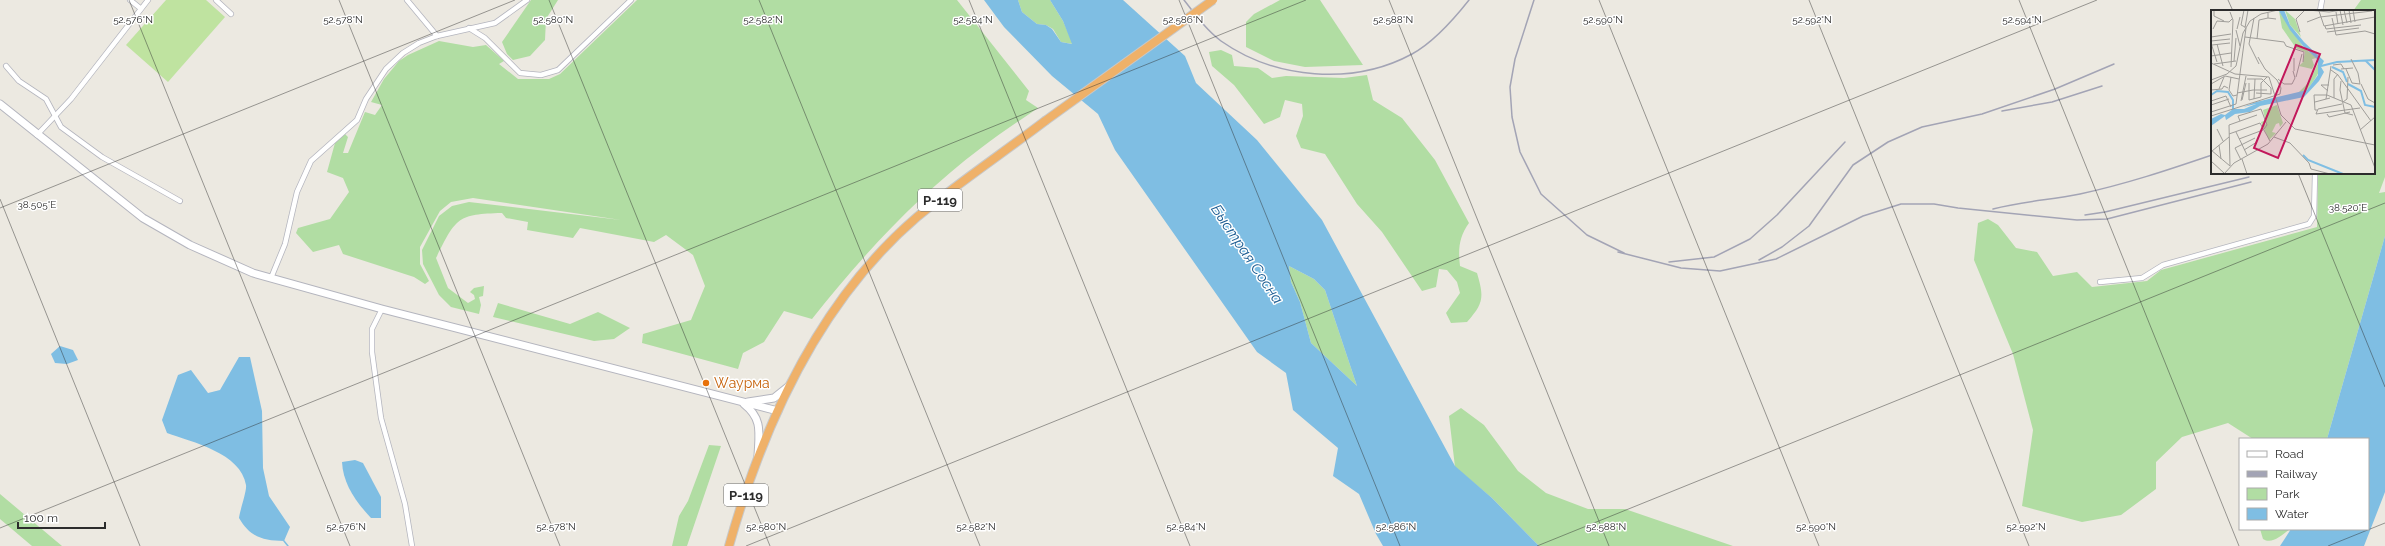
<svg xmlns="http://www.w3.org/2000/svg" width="2385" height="546" font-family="Raleway,sans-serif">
<rect width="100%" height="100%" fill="#ece9e1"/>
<g fill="#b1dda3">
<polygon points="531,0 558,0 546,19 545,40 530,56 513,60 507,54 502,42"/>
<path d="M 637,0 L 957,0 L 1029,91 L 1026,100 L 1038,108 C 1019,121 999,134 981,148 C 917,196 861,257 812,319 L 784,311 L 764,342 L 743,353 L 738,369 L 642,343 L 643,334 L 691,320 L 705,286 L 693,255 L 666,235 L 654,242 L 580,228 L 573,238 L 527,230 L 528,222 L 506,218 L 502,213 C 457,214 456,218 436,258 L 448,288 L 468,303 L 475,299 L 474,295 L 470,292 L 474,288 L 484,286 L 483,296 L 479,297 L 481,305 L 479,314 L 451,307 L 439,295 L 423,264 L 422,250 L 439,216 L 452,206 L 469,202 L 621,220 L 473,198 L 451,202 L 440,211 L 420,247 L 420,264 L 429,281 L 425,284 L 414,277 L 343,254 L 339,245 L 313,252 L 296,233 L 298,228 L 330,219 L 349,192 L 343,178 L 327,172 L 335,143 L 345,134 L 348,137 L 343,153 L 348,153 L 365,112 L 375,115 L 382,105 L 371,102 L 384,79 L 399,61 L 408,55 L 439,41 L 473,47 L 486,45 L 504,61 L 499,64 L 518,79 L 549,79 L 560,74 Z"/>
<polygon points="1018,0 1050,0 1063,21 1073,44 1061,42 1053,29 1046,25 1037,24 1022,12"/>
<polygon points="1280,0 1320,0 1363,65 1305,67 1274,61 1246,47 1246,22 1254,14"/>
<polygon points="2361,0 2385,0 2385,177 2379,193 2385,192 2385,236 2327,439 2253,439 2228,423 2182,437 2156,462 2156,489 2121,515 2082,522 2022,506 2033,430 2013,354 1974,260 1978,223 1988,219 1998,225 2016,248 2037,252 2053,276 2077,272 2092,287 2147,281 2161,270 2317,227 2318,173 2374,173 2374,11 2353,11"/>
<path d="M 1221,50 L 1232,55 L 1234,66 L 1258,68 L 1272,78 L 1286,76 L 1344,78 L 1367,75 L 1373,100 L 1402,118 L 1435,160 L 1469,223 C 1459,237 1458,249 1460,266 L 1477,273 C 1484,297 1484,303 1467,322 L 1451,323 L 1446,313 L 1460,293 L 1457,282 L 1447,270 L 1439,269 L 1436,287 L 1422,291 L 1382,232 L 1357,204 L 1325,154 L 1301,148 L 1296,136 L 1303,116 L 1302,104 L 1285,100 L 1280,117 L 1264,124 L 1234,85 L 1212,66 L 1209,52 Z"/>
<polygon points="1289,266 1314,279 1325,290 1357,386 1311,343 1300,302 1291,282"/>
<polygon points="498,303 570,324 598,312 630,328 614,339 594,341 493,317"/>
<polygon points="1461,408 1484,425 1518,471 1546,493 1588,509 1625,509 1733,546 1539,546 1492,498 1455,467 1449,416"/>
<polygon points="709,445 721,446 687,546 672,546 679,516 688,501"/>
<polygon points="0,494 62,546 32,546 0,519"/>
<path d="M 2260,529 L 2290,529 C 2282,535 2272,545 2263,539 Z"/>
</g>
<polygon fill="#bfe3a0" points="166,0 206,0 225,17 168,82 126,45"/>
<g fill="#7fbee3" fill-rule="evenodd">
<path d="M 984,0 L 1018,0 L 1022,12 L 1037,24 L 1046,25 L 1052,29 L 1061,42 L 1072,44 L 1063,21 L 1050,0 L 1123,0 L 1185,56 L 1196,83 L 1257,140 L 1322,220 L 1455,466 L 1492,498 L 1539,546 L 1383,546 L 1376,534 L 1359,494 L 1333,476 L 1338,448 L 1293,410 L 1286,373 L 1257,352 L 1115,150 L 1098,114 L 1052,76 L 1004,27 ZM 1289,266 L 1314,279 L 1325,290 L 1357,386 L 1311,343 L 1300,302 L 1291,282 Z"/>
<polygon points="2385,236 2385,492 2364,546 2280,546 2291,529 2368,529 2368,439 2327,439"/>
<polygon points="60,346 73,350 78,360 67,364 55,363 51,354"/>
<path d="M 239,357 L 250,357 L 262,411 L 263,468 L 269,496 L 290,527 L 284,541 C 263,541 250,537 239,518 C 240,510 247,491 246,485 C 241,453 192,442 167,433 L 162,420 L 178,375 L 191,370 L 208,393 L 220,390 Z"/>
<path d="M 355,460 L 363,463 L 381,497 L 381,518 L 371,518 C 356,502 343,484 342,462 Z"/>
</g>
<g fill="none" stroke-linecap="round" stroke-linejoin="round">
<polyline stroke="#7fbee3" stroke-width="1.5" points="284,541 288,546"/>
<g stroke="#b4b5be" stroke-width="6">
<g id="street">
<polyline points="130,0 140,8"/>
<polyline points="216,0 231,14"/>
<polyline points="407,0 437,36"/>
<polyline points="2320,11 2322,0"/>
<polyline points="469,28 485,38 520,73 541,75 558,70 631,0"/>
<polyline points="6,66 19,81 46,99 61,127 102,157 180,201"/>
<polyline points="37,135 71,99 148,0"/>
<polyline points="271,278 285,244 297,192 311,161 357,120 366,99 386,69 403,53 419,43 437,36 495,23 527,0"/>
<polyline points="2100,282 2142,278 2163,265 2309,224 2314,216 2315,173"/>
<polyline points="382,309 372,329 372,352 381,418 405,504 412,546"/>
</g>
</g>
<g stroke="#b4b5be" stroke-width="9">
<g id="secondary">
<polyline points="0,104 143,218 190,245 253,273 382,309 778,411"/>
<polyline points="748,402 774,398 789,386"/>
<path d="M 744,404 C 763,419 759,433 758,456"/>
</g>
</g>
<g stroke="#c8c8c8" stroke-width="10">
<path id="highway" d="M 729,546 C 763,425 820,300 917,217 C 958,183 1003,153 1045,121"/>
</g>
<use href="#street" stroke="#fff" stroke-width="4.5"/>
<use href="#secondary" stroke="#fff" stroke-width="7"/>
<use href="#highway" stroke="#efb169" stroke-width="8"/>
<g stroke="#a3a4b5" stroke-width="1.5">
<path d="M 1184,0 C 1195,14 1206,30 1221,41 C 1275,79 1353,86 1412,54 C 1434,42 1454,19 1469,0"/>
<polyline points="1534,0 1515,59 1510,87 1512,117 1520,152 1541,194 1587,235 1624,253"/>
<polyline points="2002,111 2052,102 2102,86"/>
<path d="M 1993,209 C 2022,201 2051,200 2080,194 C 2126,184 2168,170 2212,155"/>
<polyline points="2085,215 2105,212 2249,177"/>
<polyline points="1618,252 1681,268 1720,271 1776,259 1863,216 1901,204 1934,204 1958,208 2077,220 2107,219 2251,182"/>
<polyline points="1759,260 1782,247 1809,226 1853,165 1888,142 1922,127 1982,114 2055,89 2114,64"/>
<polyline points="1669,262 1714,257 1750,239 1777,215 1845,142"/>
</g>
<g stroke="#c8c8c8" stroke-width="10" stroke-linecap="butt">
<polyline id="highway-bridge" points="1045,121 1213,0"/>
</g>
<use href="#highway-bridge" stroke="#efb169" stroke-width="8"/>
</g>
<path fill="none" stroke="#2c2c2c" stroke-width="1" stroke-opacity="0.45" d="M 129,0 L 350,546M 339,0 L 560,546M 549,0 L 770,546M 759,0 L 980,546M 969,0 L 1190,546M 1179,0 L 1400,546M 1389,0 L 1609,546M 1599,0 L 1819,546M 1809,0 L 2029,546M 2019,0 L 2239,546M 2228,0 L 2233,11M 2298,173 L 2385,387M 0,199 L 140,546M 0,208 L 515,0M 0,528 L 1306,0M 746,546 L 2097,0M 1537,546 L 2385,203M 2328,546 L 2385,523"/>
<circle fill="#e8710a" stroke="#fff" stroke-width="1.5" cx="706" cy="383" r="4"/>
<g text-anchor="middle" stroke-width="3" stroke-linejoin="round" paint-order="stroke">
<g fill="#fff" stroke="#6b6b6b" stroke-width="1">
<rect x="918" y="189" width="44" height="22" rx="3"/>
<rect x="724" y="484" width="44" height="22" rx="3"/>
</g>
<g font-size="13" font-weight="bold" fill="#2c2c2c">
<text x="940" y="205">Р-119</text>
<text x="746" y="500">Р-119</text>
</g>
<g font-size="14" fill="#c56008" stroke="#fff" text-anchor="start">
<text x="714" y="388">Wаурма</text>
</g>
<g font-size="15" font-style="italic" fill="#1b5c92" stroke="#fff">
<text transform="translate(1247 254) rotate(56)" y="5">Быстрая Сосна</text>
</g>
</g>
<g transform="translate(2211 10)">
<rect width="164" height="164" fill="#ece9e1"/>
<path d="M 74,0 L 84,9 L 90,27 L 79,15 ZM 68,1 L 93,38 L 106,48 L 101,49 L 103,55 L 101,59 L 88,56 L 92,52 L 94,42 L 85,38 L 71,18 ZM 107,53 L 108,62 L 102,72 L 96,80 L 87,83 L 99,71 ZM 66,95 L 72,113 L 69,117 L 68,113 L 65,114 L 61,122 L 65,123 L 58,130 L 50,112 L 53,111 L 56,117 L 52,100 Z" fill="#b1dda3"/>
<path d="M 73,0 L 79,15 L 93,32 L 113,51 L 110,57 L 113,62 L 108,71 L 93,87 L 49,96 L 39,102 L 24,104 L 15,110 L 14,106 L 0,116 L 0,109 L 10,104 L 14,105 L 22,99 L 33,99 L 45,94 L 32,97 L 45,92 L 96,80 L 107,65 L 107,50 L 92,36 L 79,20 L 68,1 Z" fill="#7fbee3"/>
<path fill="none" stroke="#7fbee3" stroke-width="2" d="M 155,51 L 164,60M 110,56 L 126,52 L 164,50M 121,57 L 132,62 L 136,72M 137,74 L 150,81 L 154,95 L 164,97M 0,85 L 6,81 L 17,82 L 22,90 L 22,100M 92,145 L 97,150 L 132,164"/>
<path fill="none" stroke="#9f9d99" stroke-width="1" d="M 3,0 L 3,6 L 13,11M 33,0 L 30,15 L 34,17M 97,0 L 118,2 L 131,0M 129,0 L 132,15M 133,0 L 136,13M 138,0 L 140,13M 142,0 L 144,12M 108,1 L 113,16 L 164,7M 19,2 L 22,10 L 20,57M 125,2 L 127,14M 57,3 L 57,8 L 65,9M 43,8 L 38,34 L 48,54M 121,8 L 125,25 L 154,21 L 164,24M 96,12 L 109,7 L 161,1M 114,16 L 115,19 L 150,15M 34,18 L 37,0M 2,19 L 6,11 L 18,12 L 21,9M 26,19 L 29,7M 25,20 L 29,36M 89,22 L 85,9 L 94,0M 116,22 L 148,18M 0,27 L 20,24M 34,27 L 73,32 L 75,36 L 93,42 L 92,52M 46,29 L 48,10 L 57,8M 0,31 L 19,29M 0,33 L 6,52M 6,34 L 12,56M 1,35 L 19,33M 0,46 L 20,43M 83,48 L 83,61M 23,51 L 25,28M 0,53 L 24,64 L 58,67 L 70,105 L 84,119 L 164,135M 3,54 L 25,51M 122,55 L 130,54 L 133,59M 130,59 L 142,58M 135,59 L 141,73 L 149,74 L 147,63 L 140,49M 120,60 L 127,65 L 160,111M 20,67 L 18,80 L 22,86 L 26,85M 85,67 L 91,44M 36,69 L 51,69 L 60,78 L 60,84 L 45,83M 67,69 L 73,74 L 81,74 L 84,68 L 82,61M 0,70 L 16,64 L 25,56 L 32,23 L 39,11 L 50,4 L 67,0M 130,71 L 129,80 L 134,103 L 142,105M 38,73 L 38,90 L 50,87 L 50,73 L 56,67M 0,74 L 14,66 L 28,69M 150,74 L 157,89 L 164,93M 8,79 L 13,67M 0,80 L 11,79 L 13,76 L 17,78M 117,81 L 110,75 L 118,75M 26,83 L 42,80 L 56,80M 116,85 L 140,95 L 164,158M 123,88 L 123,69 L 127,64M 43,89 L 44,69M 115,89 L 120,56M 31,90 L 35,73M 0,91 L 15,86 L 20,97M 30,91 L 35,66M 104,92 L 119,88M 132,92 L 136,89 L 137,67M 131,94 L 107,99 L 105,104 L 149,98M 0,95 L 18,89M 106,100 L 104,100 L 103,85 L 116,85M 0,102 L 25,94 L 35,18M 116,104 L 118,107 L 139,102M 0,106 L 69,84 L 70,78 L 66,70 L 54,59 L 47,47M 29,111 L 27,106 L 50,99 L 56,115 L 53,119M 6,119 L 12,131M 149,120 L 164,107M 25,122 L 36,145M 18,124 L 49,113 L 59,131M 63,127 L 79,133 L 98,153 L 100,159 L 119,164M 28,129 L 52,120M 8,135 L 10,149M 0,140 L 19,156M 33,140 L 46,132M 1,141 L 18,127M 31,149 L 36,164M 30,150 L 24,138 L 44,128M 0,151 L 13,163M 19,156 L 18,115 L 46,105M 13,164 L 23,153 L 57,134 L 75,112"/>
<path fill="#c2185b" fill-opacity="0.15" stroke="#c2185b" stroke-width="2" d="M 85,35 L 109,44 L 67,148 L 43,138 Z"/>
<rect width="164" height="164" fill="none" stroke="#2c2c2c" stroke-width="2"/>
</g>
<g font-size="10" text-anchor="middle" fill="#2c2c2c" stroke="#fff" stroke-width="3" stroke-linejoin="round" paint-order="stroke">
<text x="133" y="23">52.576°N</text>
<text x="343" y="23">52.578°N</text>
<text x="553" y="23">52.580°N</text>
<text x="763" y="23">52.582°N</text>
<text x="973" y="23">52.584°N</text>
<text x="1183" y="23">52.586°N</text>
<text x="1393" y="23">52.588°N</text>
<text x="1603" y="23">52.590°N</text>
<text x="1812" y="23">52.592°N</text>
<text x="2022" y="23">52.594°N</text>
<text x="37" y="208">38.505°E</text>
<text x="2348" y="211">38.520°E</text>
<text x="346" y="530">52.576°N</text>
<text x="556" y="530">52.578°N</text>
<text x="766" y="530">52.580°N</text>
<text x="976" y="530">52.582°N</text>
<text x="1186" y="530">52.584°N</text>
<text x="1396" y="530">52.586°N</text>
<text x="1606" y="530">52.588°N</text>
<text x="1816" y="530">52.590°N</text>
<text x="2026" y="530">52.592°N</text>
</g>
<rect x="2239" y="438" width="130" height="92" fill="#ffffff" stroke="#ababab"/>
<rect x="2247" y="451" width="20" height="6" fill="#ffffff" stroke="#ababab"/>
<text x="2275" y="458" font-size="12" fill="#2c2c2c">Road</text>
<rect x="2247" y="471" width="20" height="6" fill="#a3a4b5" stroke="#ababab"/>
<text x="2275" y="478" font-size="12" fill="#2c2c2c">Railway</text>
<rect x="2247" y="488" width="20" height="12" fill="#b1dda3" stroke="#ababab"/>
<text x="2275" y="498" font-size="12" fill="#2c2c2c">Park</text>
<rect x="2247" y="508" width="20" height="12" fill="#7fbee3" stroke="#ababab"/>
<text x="2275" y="518" font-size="12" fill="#2c2c2c">Water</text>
<path d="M18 522v6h87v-6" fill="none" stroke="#2c2c2c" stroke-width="2"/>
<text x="24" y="522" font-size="12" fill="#2c2c2c" stroke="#ffffff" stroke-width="3" paint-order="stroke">100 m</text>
</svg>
